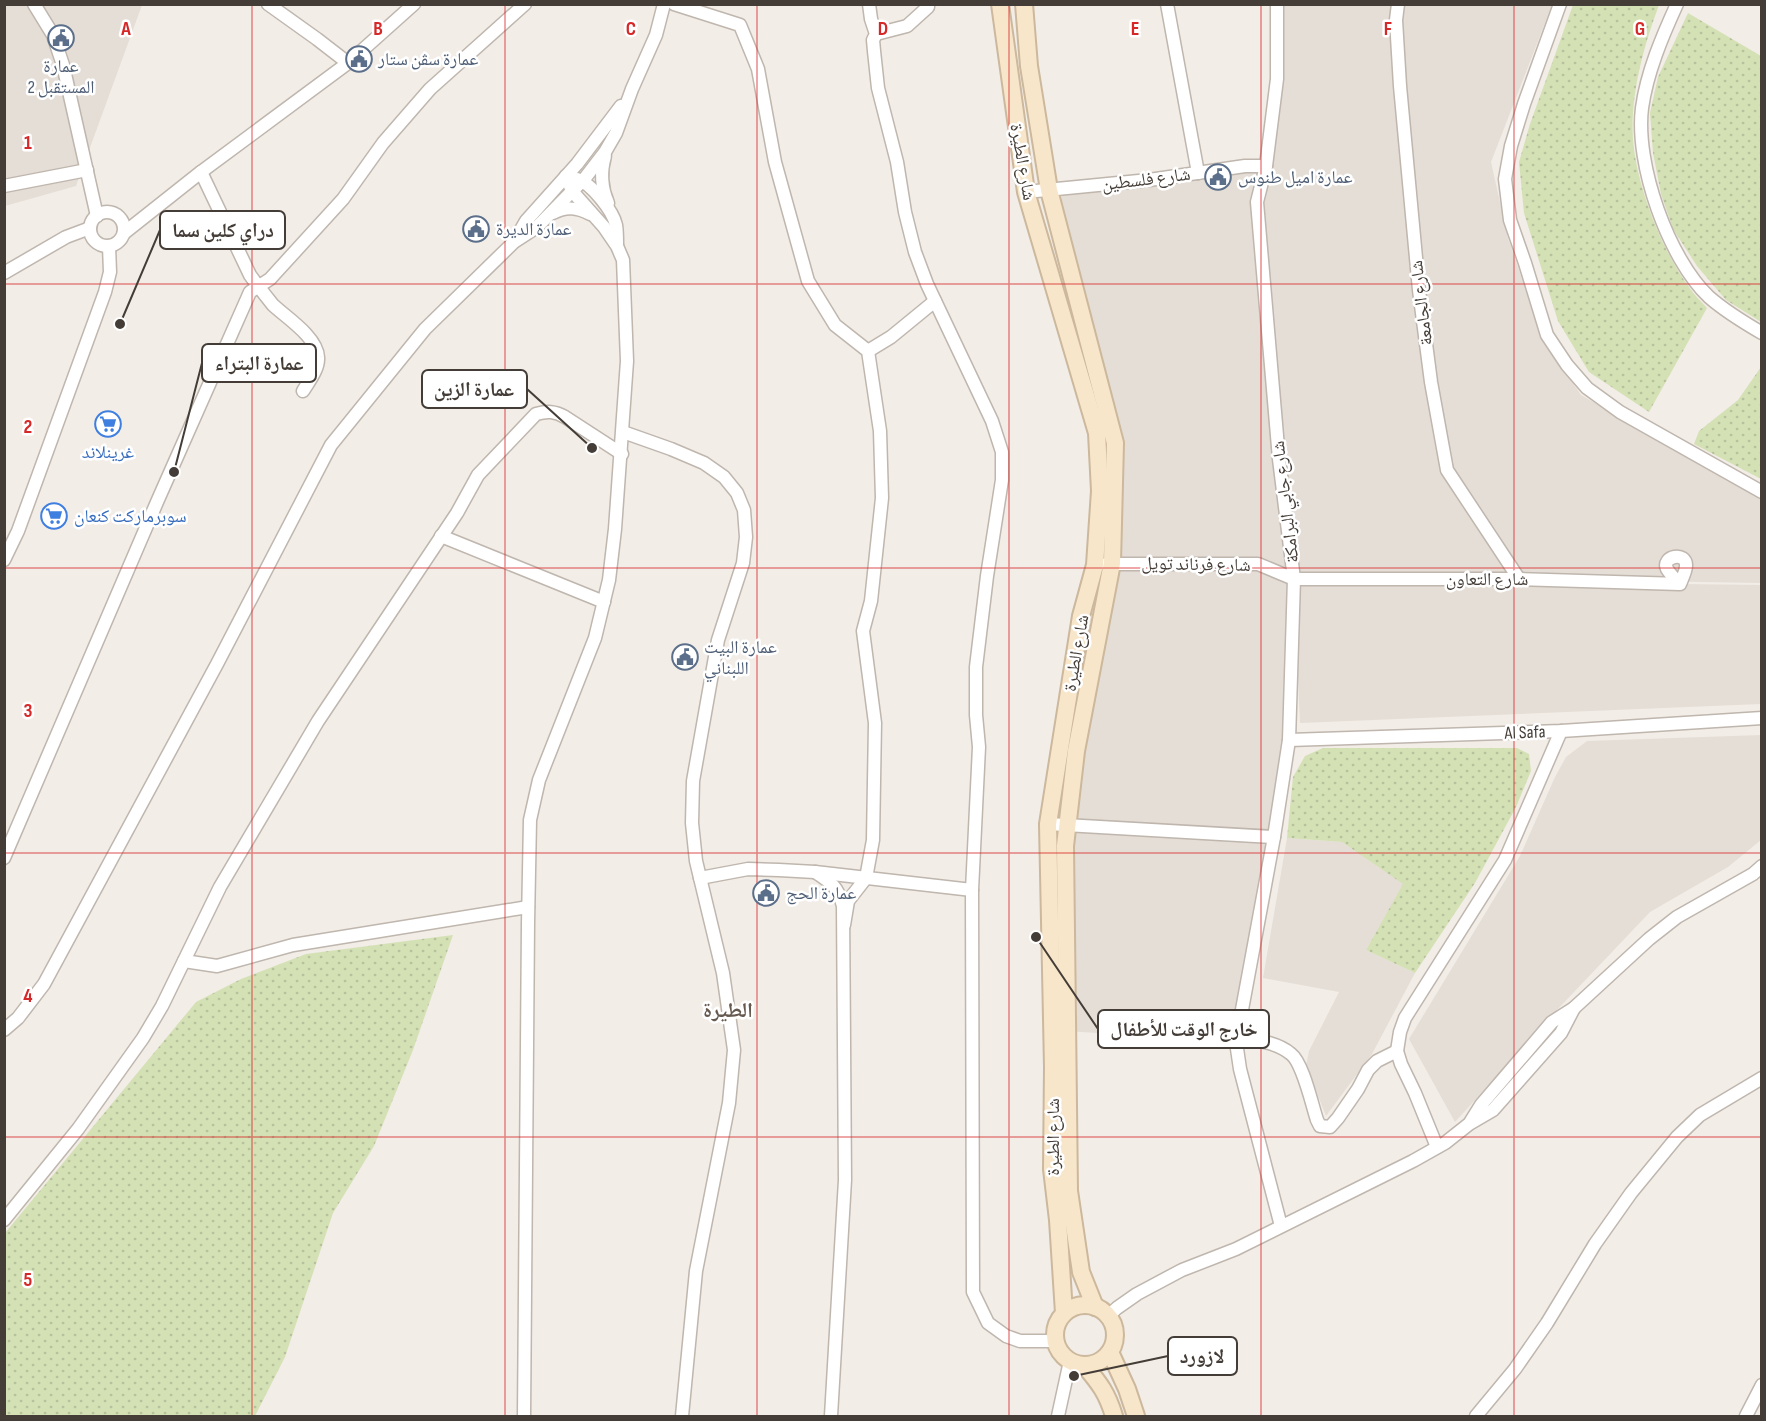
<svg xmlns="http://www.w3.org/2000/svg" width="1766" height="1421" font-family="'Sofia Sans Condensed','Noto Naskh Arabic',sans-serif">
<defs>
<pattern id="green-dots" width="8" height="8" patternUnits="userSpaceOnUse" patternTransform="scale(1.5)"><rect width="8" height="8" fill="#d4e1b5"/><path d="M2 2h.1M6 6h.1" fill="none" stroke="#b7c29c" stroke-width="1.8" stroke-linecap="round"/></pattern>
</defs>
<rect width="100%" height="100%" fill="#f2ede7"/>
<g fill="#e5ded6">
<polygon points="5,5 142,5 76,186 5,206"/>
<polygon points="1277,5 1552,5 1491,162 1508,238 1543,340 1581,395 1761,499 1761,583 1519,579 1680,584 1761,585 1761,704 1300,723 1294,586 1274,837 1236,1042 1066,1031 1067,824 1112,563 1111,425 1057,222 1063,188 1266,166"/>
<polygon points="1761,735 1761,840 1728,867 1650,912 1556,1011 1455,1122 1409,1039 1520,856 1555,777 1566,757 1587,741"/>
<polygon points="1287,838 1342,842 1404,884 1366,950 1415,973 1372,1054 1326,1116 1306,1066 1309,1051 1339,992 1263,978"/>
</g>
<g fill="url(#green-dots)">
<path d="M 1573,5 L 1659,5 C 1644,45 1630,95 1633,139 C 1636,184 1662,251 1689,287 C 1694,295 1701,301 1707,308 L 1649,412 L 1589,372 L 1558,321 L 1524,213 L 1519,162 L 1530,124 Z"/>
<polygon points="1688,13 1761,56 1761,322 1726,300 1697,266 1673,229 1661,194 1653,153 1650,113 1658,77"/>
<polygon points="1761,367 1761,479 1694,444 1699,431 1738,400"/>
<polygon points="1323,748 1517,748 1529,754 1531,771 1516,807 1475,883 1415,973 1366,950 1403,884 1342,842 1287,838 1293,777 1305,756"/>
<polygon points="453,935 413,1050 374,1146 333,1213 285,1357 255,1416 5,1416 5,1233 196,1002 241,979 306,954"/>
</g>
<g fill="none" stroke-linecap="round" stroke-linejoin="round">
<g stroke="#bfb6ae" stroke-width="15">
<g id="minor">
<polyline points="34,4 53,35 63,65 97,216"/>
<polyline points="268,4 317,39 348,63"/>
<polyline points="674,4 740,25 758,69 775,162 808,281 835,325 868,351 880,431 882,498 871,601 863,631 875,723 873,840 866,878 848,901 844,925"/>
<polyline points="869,4 871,19 876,34 873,40 874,51 878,88 897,162 905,212 915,252 927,284 992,421 1002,452 1002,480 987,576 976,667 976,715 979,747 972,890 973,1292 988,1323 1006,1336 1020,1341 1056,1341"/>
<polyline points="1167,4 1198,173"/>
<polyline points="1277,4 1277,79 1266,166 1257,202 1279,459 1294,579 1289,740 1274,837 1236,1042 1240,1069 1281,1226"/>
<polyline points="1398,4 1396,20 1400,86 1419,290 1431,382 1447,470 1519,579"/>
<polyline points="1560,4 1524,104 1511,146 1505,179 1510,220 1525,263 1547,335 1567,365 1587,388 1620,412 1762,492"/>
<path d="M 1677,4 C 1662,37 1647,72 1642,108 C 1635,164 1668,258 1709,297 C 1725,311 1743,322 1762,333"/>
<polyline points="876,34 907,26 928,7 928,4"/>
<path d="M 605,156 C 600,173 601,187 608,203"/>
<path d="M 201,172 L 250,275 C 257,285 265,295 273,305 C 287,318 317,337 318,357 C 319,369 309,381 303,391"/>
<path d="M 577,179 C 591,183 613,211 616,225 C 617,231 617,238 617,244"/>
<polyline points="4,186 87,170"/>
<polyline points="1026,192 1149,180 1245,166 1266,166"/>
<circle cx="107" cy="229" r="17"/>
<path d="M 553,213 C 566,206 577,207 590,214"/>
<polyline points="124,233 201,172 348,63 414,4"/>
<polyline points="515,240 526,221 577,164 621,106"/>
<polyline points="4,273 66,237 90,228"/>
<polyline points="868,351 891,337 935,301"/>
<polyline points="623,432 671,449 704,463 724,477 737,493 744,510 746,537 743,563 718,640 693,781 692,823 696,861 723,973 734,1050 729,1103 696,1271 682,1416"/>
<polyline points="441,536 604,602"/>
<polyline points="4,560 18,531 105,292 110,272 109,246"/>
<path d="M 1106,564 L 1258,564 L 1294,579 L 1519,579 L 1680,584 C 1682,579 1686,571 1686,566 C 1687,551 1661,556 1667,569 C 1670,574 1676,580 1680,584"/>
<polyline points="1289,740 1561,731 1762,718"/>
<polyline points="1048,824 1274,837"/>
<polyline points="4,858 157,502 250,292 270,279 343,199 383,143 430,89 525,4"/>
<path d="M 815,872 C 832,883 838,887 843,906 L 845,1180 L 831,1416"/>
<polyline points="700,878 748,869 779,870 815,872 972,890"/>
<polyline points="184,961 217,966 293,945 528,907"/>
<polyline points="4,1030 18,1018 44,984 217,664 331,445 425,329 514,242 537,227 585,178 605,152 616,133 632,89 656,35 664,4"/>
<path d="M 1237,1037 C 1255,1040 1277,1042 1291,1054 C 1303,1063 1312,1105 1317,1120 L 1320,1126 L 1330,1127 L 1338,1118 L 1358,1089 L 1368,1070 L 1377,1061 L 1397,1051"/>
<polyline points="1471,1121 1481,1105 1552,1022 1574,1008 1649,939 1677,917 1753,874 1762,866"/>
<polyline points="1437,1147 1415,1093 1401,1064 1397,1051 1400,1032 1405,1018 1505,860 1561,731"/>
<path d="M 4,1220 L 78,1129 L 143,1038 L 162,1006 L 220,887 L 318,721 L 457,513 L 478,475 L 536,414 C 547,411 555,411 565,417 L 622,454"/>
<polyline points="1108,1316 1117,1308 1137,1294 1182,1270 1236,1249 1413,1161 1445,1143 1469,1124 1493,1110 1561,1033 1574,1008"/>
<polyline points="524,1416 528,923 530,820 539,780 595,638 609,580 615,529 627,361 623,260 617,246 604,227 572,191 566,176"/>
<polyline points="1058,1416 1070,1361"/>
<polyline points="1476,1416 1515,1369 1547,1323 1595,1244 1631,1193 1677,1137 1700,1115 1762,1078"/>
<polyline points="1746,1416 1762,1385"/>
</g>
</g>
<g stroke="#ccb89c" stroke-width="20">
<g id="secondary">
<polyline points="1000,4 1026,192 1097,433 1100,491 1095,565 1081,616 1048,824 1053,1067 1052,1169 1058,1220 1064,1313"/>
<polyline points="1024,4 1029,66 1049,190 1115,443 1112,563 1076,751 1065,846 1069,1191 1081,1272 1095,1307"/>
<circle cx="1085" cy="1335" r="30"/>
<polyline points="1110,1352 1127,1389 1136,1416"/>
<path d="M 1085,1366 C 1100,1384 1107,1393 1114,1416"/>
</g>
</g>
<use href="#minor" stroke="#fff" stroke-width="12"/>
<use href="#secondary" stroke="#f8e6cb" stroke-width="16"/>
</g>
<path fill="none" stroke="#d62828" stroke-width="1.5" stroke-opacity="0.55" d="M 252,4 L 252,1416M 505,4 L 505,1416M 757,4 L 757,1416M 1009,4 L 1009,1416M 1261,4 L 1261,1416M 1514,4 L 1514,1416M 4,284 L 1762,284M 4,568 L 1762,568M 4,853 L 1762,853M 4,1137 L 1762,1137"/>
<defs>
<g id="civic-ring" transform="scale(1.35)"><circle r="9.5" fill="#fff" stroke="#5c6f8a" stroke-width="1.5"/><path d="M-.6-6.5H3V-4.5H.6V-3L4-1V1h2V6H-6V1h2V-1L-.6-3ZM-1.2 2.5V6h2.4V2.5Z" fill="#5c6f8a"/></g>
<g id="supermarket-ring" transform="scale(1.35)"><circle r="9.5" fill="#fff" stroke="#3f7fe0" stroke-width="1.5"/><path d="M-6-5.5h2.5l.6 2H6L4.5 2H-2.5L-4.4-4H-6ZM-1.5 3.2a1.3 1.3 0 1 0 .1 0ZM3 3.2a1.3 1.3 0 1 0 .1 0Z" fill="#3f7fe0"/></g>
</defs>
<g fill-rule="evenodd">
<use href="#civic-ring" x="61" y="38"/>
<use href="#civic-ring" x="359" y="59"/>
<use href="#civic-ring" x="1218" y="177"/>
<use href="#civic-ring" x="476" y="229"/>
<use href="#supermarket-ring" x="108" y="424"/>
<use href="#supermarket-ring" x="54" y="516"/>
<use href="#civic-ring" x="685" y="657"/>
<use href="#civic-ring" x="766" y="893"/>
</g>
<g text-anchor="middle" stroke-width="5" stroke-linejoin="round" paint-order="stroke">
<g font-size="18" fill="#4e5e75" stroke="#fff" text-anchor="start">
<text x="378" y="65">عمارة سڤن ستار</text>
<text x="61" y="72" text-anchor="middle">عمارة<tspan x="61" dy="21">المستقبل 2</tspan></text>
<text x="1238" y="183">عمارة اميل طنوس</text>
<text x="496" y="235">عمارة الديرة</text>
<text x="704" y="653">عمارة البيت<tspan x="704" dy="21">اللبناني</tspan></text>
<text x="786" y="899">عمارة الحج</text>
</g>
<g font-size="18" fill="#443d37" stroke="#fff">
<text transform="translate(1023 162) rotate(80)" y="6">شارع الطيرة</text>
<text transform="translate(1146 179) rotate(-7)" y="6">شارع فلسطين</text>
<text transform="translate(1421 303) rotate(-97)" y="6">شارع الجامعة</text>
<text transform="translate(1285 502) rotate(-97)" y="6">شارع جابي البرامكة</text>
<text transform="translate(1196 564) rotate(1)" y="6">شارع فرناند تويل</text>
<text x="1487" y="585">شارع التعاون</text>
<text transform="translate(1076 653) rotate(-80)" y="6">شارع الطيرة</text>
<text transform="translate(1525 732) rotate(-2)" y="6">Al Safa</text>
<text transform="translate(1053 1137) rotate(-90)" y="6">شارع الطيرة</text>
</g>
<g font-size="18" fill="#366cbe" stroke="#fff">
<text x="108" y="458">غرينلاند</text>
<text x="74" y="522" text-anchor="start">سوبرماركت كنعان</text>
</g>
<g font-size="21" font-weight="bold" fill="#65594f" stroke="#fff">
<text x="728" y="1017">الطيرة</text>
</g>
</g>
<g font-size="20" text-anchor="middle" font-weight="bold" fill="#d62828" stroke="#fff" stroke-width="5" stroke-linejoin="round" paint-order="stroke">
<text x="126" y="35">A</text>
<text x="378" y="35">B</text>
<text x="631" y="35">C</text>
<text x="883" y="35">D</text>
<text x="1135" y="35">E</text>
<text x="1388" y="35">F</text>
<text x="1640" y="35">G</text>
<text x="28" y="149">1</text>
<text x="28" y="433">2</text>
<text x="28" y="717">3</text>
<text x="28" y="1002">4</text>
<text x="28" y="1286">5</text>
</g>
<path fill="none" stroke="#443d37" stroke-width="2" d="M120 324L160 230M174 472L202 363M592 448L527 389M1036 937L1098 1029M1074 1376L1168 1356"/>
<g fill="#443d37" stroke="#fff" stroke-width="2">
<circle cx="120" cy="324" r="6"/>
<circle cx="174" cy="472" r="6"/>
<circle cx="592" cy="448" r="6"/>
<circle cx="1036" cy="937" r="6"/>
<circle cx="1074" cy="1376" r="6"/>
</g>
<g fill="#fff" stroke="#443d37" stroke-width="2">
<rect x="160" y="211" width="125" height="38" rx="6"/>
<rect x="202" y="344" width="114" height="38" rx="6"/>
<rect x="422" y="370" width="105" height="38" rx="6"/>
<rect x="1098" y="1010" width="171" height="38" rx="6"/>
<rect x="1168" y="1337" width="69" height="38" rx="6"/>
</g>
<g font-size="20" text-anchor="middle" font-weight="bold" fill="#443d37">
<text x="223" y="237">دراي كلين سما</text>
<text x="259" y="370">عمارة البتراء</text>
<text x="474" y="396">عمارة الزين</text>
<text x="1184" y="1036">خارج الوقت للأطفال</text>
<text x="1202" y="1363">لازورد</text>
</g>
<rect width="1766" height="1421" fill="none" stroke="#443d37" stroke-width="12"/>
</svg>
